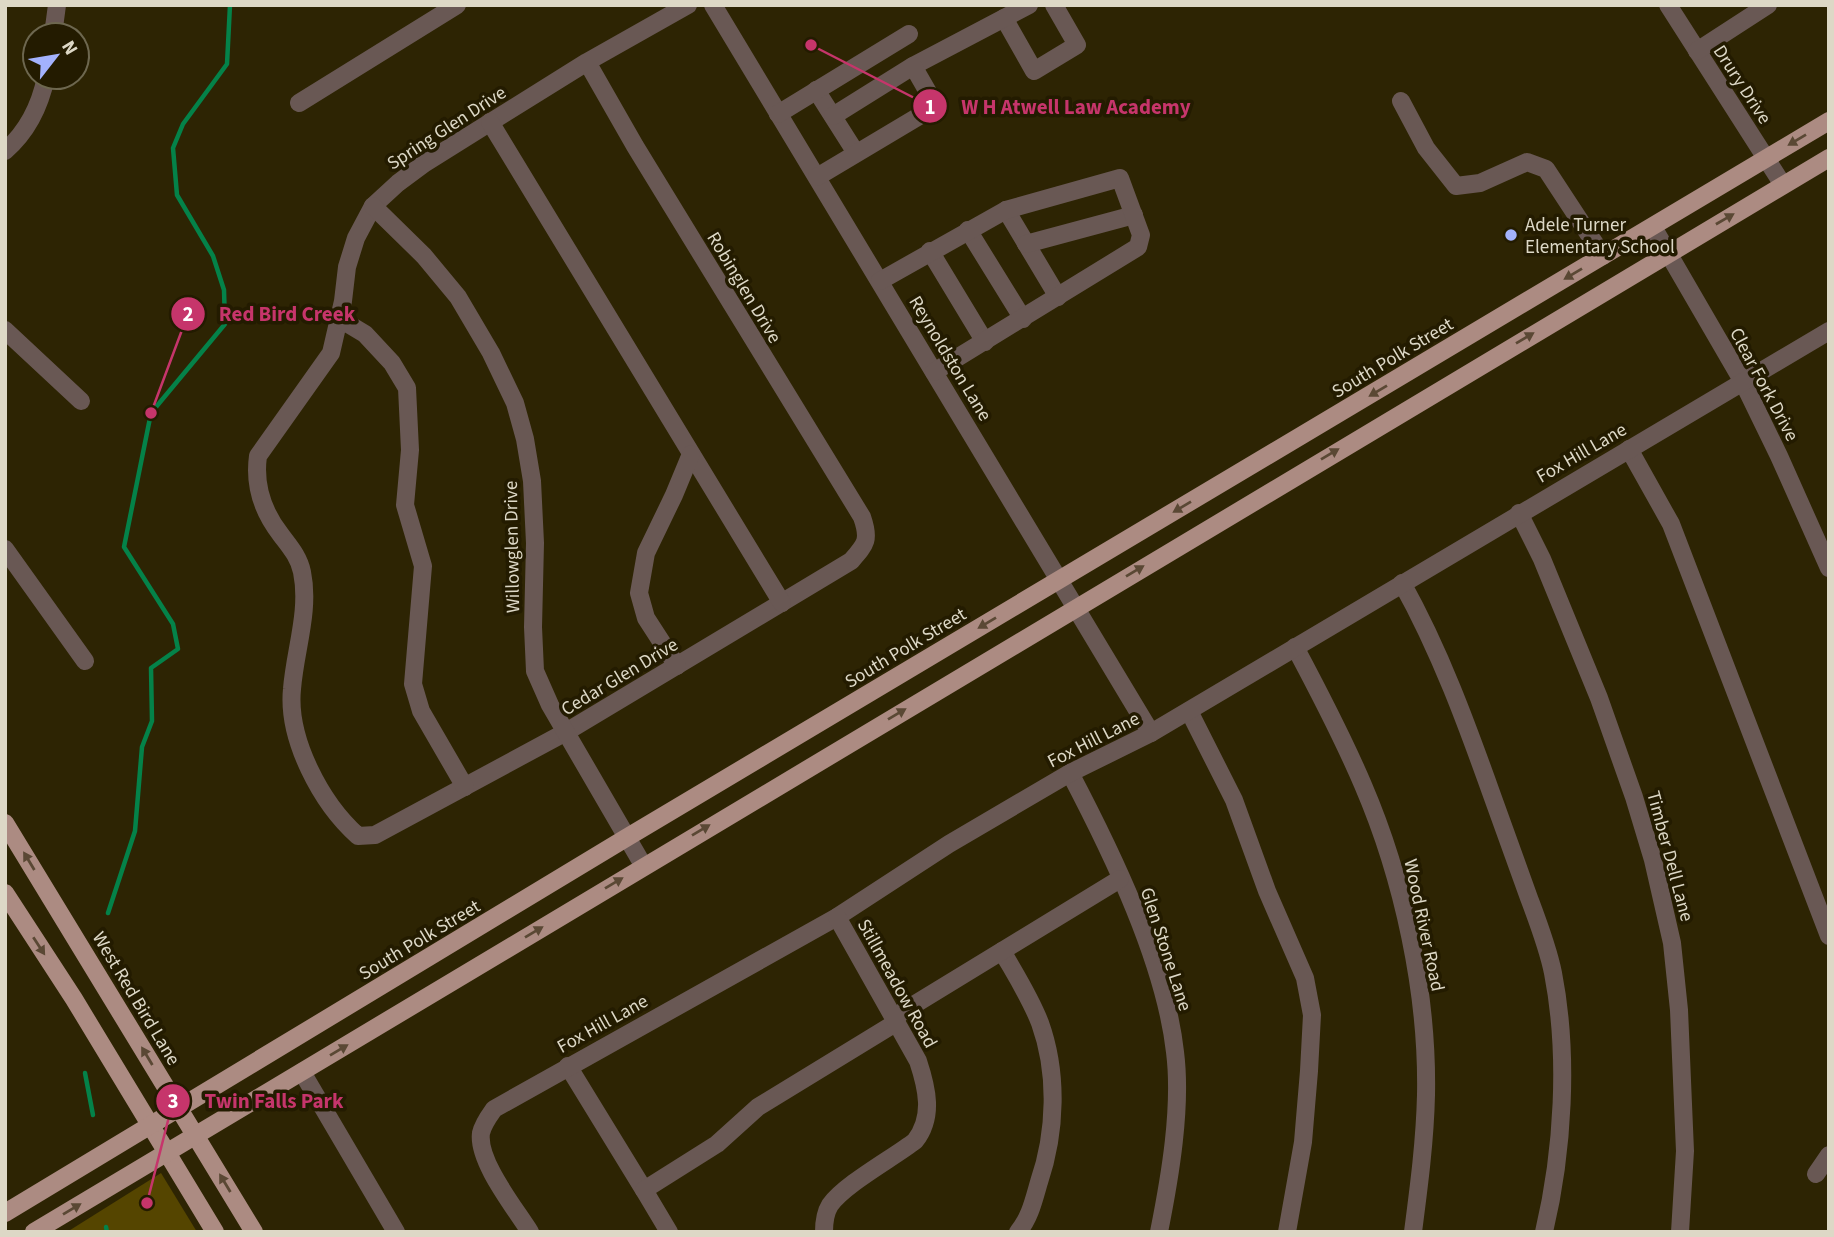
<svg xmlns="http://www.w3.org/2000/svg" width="1834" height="1237" font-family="'Source Sans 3',sans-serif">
<rect width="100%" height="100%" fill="#2d2403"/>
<polygon fill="#554500" points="161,1173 197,1232 67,1232"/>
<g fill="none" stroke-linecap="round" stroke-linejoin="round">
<g stroke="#048249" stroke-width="4.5">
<polyline points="108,913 135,831 142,747 152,721 151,668 178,649 173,624 124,547 151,413 225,324 224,290 213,256 177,195 173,148 183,124 227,64 230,5"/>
<polyline points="85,1073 93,1115"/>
<polyline points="106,1227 107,1232"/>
</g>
<g stroke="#695854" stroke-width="18">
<polyline points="713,5 1151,733"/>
<polyline points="1668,5 1783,185"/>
<polyline points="1004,18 1034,71 1077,45 1054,5"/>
<polyline points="53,35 57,5"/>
<polyline points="1697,51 1768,5"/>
<path d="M 587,62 L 635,146 L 862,517 C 870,540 866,544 851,561 L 566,732 L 375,835 L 358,836 C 321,803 287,739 292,689 C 295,650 310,611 302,572 C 299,557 290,547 281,535 C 263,512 254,485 258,456 L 331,353 L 343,301 L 347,267 L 356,238 L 373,206 L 398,183 L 425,163 L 587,62 L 688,5"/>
<polyline points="913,66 1029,5"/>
<polyline points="816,90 856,153"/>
<polyline points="1401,101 1426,148 1456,186 1480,183 1527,162 1546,169 1603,256"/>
<polyline points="299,103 457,5"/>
<polyline points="778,114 909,34"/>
<polyline points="490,122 782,603"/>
<path d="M 5,151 C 28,131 40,106 46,77"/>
<polyline points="817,177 936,106 913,66 833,116"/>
<polyline points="373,206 424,256 458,297 491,353 515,403 525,439 532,481 535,543 533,627 535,671 550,705 643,865"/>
<polyline points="1006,210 1058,297"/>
<polyline points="1653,227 1743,382 1779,456 1829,568"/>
<polyline points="968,230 1023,319"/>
<polyline points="1026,244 1134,215"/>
<polyline points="930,251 985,342"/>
<polyline points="880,281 1006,210 1120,178 1141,235 1138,247 934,372"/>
<polyline points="340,319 365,334 392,363 407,388 410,450 405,505 423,566 413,684 421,711 465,787"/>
<polyline points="5,330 81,401"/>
<polyline points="1629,449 1671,524 1829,936"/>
<polyline points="1519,513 1542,559 1599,698 1634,797 1653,860 1672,943 1679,1010 1685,1151 1680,1232"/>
<polyline points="5,549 85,661"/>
<path d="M 1402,583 C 1440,651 1467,725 1493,798 C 1505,831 1517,864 1529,898 C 1538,922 1548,948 1553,973 C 1569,1055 1563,1152 1544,1232"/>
<path d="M 1295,647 C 1319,692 1343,738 1363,785 C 1403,878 1428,993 1426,1095 C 1425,1140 1419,1186 1413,1232"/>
<polyline points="677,666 646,618 639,593 646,553 674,495 691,454"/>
<polyline points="1189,711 1234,800 1267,891 1305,978 1312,1015 1309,1071 1303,1142 1287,1232"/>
<path d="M 1070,773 C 1112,853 1165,962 1175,1052 C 1182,1107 1170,1177 1159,1232"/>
<path d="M 1002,951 C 1015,974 1030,997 1040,1023 C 1058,1073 1056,1132 1039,1182 C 1034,1199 1030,1218 1018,1232"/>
<polyline points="894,1017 1120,879"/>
<polyline points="568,1066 644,1190"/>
<polyline points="302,1072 396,1232"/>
<polyline points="1816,1174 1829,1155"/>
<path d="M 530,1232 C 515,1208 477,1161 481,1133 C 483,1124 489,1116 494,1109 L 837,917 L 949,844 L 1070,773 L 1151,733 L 1829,331"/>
<polyline points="669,1232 644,1190 717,1144 758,1107 897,1022"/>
<path d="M 824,1232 C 824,1222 825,1213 830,1205 C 845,1184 893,1158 915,1141 C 934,1117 927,1088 918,1061 L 837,917"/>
</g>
<g stroke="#ac8b82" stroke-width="18">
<polyline points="5,823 254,1232"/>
<polyline points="5,893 74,999 215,1232"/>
<polyline points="5,1213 626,838 1829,121"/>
<polyline points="34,1232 1829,158"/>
</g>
</g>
<defs><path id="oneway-solid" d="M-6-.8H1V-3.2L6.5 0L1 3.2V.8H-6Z" transform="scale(1.75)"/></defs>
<g fill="#5a4834">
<use href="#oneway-solid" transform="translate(1797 140) rotate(149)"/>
<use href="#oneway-solid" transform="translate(1725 219) rotate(-30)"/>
<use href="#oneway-solid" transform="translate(1573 274) rotate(149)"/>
<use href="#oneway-solid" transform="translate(1525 338) rotate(-31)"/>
<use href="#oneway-solid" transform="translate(1378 391) rotate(149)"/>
<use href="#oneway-solid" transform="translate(1330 454) rotate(-31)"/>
<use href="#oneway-solid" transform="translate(1182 507) rotate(149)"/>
<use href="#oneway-solid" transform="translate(1135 571) rotate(-31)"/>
<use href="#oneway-solid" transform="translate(987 623) rotate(149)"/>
<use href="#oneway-solid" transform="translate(897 714) rotate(-31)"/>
<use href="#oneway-solid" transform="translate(701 830) rotate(-31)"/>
<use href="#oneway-solid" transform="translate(29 861) rotate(-121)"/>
<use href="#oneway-solid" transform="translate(614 883) rotate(-31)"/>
<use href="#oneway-solid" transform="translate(534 932) rotate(-31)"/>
<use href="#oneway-solid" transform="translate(39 946) rotate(57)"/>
<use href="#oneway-solid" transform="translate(339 1050) rotate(-31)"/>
<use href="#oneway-solid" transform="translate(147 1056) rotate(-121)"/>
<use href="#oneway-solid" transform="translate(225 1183) rotate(-121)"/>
<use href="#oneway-solid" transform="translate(72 1209) rotate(-31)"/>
</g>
<circle fill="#a3b2fd" stroke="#231b00" stroke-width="2.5" cx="1511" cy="235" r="7"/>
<g text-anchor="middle" stroke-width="7" stroke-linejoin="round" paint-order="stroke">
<g font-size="19" fill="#ddd8c6" stroke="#231b00">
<text transform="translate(1743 84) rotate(57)" y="7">Drury Drive</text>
<text transform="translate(446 127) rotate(-33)" y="7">Spring Glen Drive</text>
<text transform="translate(745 287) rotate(59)" y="7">Robinglen Drive</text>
<text transform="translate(1392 357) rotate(-31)" y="7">South Polk Street</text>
<text transform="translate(951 358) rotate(59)" y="7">Reynoldston Lane</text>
<text transform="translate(1765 384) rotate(62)" y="7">Clear Fork Drive</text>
<text transform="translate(1581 452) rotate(-30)" y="7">Fox Hill Lane</text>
<text transform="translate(511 547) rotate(-91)" y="7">Willowglen Drive</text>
<text transform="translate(905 647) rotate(-31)" y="7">South Polk Street</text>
<text transform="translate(619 676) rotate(-31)" y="7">Cedar Glen Drive</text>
<text transform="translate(1093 739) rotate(-27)" y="7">Fox Hill Lane</text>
<text transform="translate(1671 856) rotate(75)" y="7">Timber Dell Lane</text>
<text transform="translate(1425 925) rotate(78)" y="7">Wood River Road</text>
<text transform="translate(419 939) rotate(-31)" y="7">South Polk Street</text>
<text transform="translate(1167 949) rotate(72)" y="7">Glen Stone Lane</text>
<text transform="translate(898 983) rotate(61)" y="7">Stillmeadow Road</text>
<text transform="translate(137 998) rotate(59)" y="7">West Red Bird Lane</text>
<text transform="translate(602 1023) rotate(-29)" y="7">Fox Hill Lane</text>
</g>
<g font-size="19" fill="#ddd8c6" stroke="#231b00" text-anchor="start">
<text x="1525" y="231">Adele Turner<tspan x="1525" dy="22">Elementary School</tspan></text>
</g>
</g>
<path fill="none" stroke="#c6356b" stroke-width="2.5" d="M811 45L930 106M151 413L188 314M147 1203L173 1101"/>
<g fill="#c6356b" stroke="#231b00" stroke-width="2.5">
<circle cx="811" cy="45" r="7"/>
<circle cx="151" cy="413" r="7"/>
<circle cx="147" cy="1203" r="7"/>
<circle cx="930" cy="106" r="18"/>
<circle cx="188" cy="314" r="18"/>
<circle cx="173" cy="1101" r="18"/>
</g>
<g font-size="21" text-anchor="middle" font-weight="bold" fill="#fff">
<text x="930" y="114">1</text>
<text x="188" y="321">2</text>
<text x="173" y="1108">3</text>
</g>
<g font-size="21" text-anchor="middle" font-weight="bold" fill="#c6356b" stroke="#231b00" stroke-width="7" stroke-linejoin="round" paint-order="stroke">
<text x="1076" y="114">W H Atwell Law Academy</text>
<text x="287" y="321">Red Bird Creek</text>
<text x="274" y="1108">Twin Falls Park</text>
</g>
<rect width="1834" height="1237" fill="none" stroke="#ddd8c6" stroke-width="14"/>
<g transform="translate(56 56) rotate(59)"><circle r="33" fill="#231b00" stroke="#6d674f" stroke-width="2"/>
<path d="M0-5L12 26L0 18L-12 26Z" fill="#a3b2fd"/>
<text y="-10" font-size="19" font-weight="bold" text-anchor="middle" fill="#ddd8c6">N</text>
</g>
</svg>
